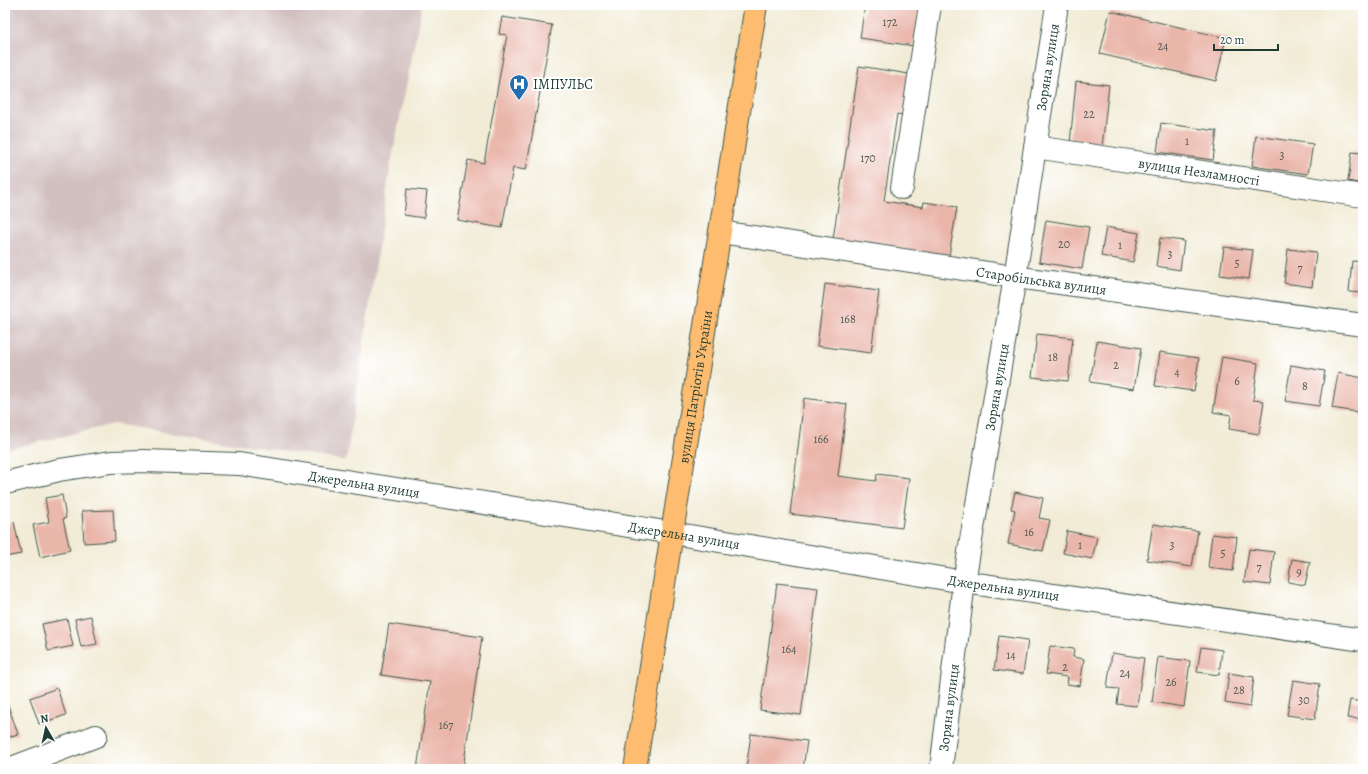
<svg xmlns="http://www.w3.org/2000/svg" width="1368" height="774" font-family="Alegreya,serif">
<rect width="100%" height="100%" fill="#fff"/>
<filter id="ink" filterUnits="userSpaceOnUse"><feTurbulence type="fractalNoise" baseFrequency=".025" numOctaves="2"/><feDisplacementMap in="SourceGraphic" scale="8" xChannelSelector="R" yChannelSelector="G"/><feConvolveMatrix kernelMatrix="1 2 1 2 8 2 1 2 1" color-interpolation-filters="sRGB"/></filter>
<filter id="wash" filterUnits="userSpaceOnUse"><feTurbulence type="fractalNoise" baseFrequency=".012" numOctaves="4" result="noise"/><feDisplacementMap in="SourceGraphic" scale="16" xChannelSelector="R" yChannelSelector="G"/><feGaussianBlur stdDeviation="0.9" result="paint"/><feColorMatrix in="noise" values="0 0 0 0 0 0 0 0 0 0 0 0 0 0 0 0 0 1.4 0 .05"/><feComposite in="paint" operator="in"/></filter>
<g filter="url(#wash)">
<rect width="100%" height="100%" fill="#f2ecd7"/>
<polygon fill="#d2bfbf" points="5,5 422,5 391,163 346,461 114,424 5,450"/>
<g id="blocks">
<g fill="#eab6aa">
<polygon points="629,5 652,5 651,9"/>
<polygon points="865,5 912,5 919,7 914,46 860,38"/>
<polygon points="1110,11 1226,38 1216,81 1100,54"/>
<polygon points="502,17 552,25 526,170 513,168 502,228 457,220 468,160 484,163 507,35 499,34"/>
<polygon points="859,66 909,74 903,115 897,114 884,201 923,207 924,202 957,207 949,256 833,239"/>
<polygon points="1076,81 1109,85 1102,147 1070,144"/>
<polygon points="1161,123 1217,131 1213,160 1157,152"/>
<polygon points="1256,136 1313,144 1308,174 1252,166"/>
<polygon points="1352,152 1363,153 1363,184 1348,181"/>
<polygon points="407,189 427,191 424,218 404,215"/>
<polygon points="1046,220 1089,227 1082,269 1039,262"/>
<polygon points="1106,227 1139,233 1133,262 1101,256"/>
<polygon points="1160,238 1184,241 1180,270 1156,266"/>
<polygon points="1224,247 1253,250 1249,279 1220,275"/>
<polygon points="1288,249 1316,252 1312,287 1284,283"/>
<polygon points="1352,261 1363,262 1363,293 1349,292"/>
<polygon points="825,284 879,291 871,353 817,346"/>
<polygon points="1037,334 1073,338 1068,381 1032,377"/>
<polygon points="1097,341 1141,348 1134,389 1090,382"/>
<polygon points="1160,352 1199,358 1194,391 1155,386"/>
<polygon points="1222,357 1258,363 1253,400 1264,401 1259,434 1229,429 1231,415 1213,412"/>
<polygon points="1291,365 1325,371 1319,406 1285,401"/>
<polygon points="1338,373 1363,378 1363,413 1332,408"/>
<polygon points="804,398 847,404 838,476 876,481 877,474 909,478 902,528 790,514"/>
<polygon points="1015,492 1043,498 1039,518 1050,520 1043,551 1008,544 1015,510 1011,509"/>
<polygon points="62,495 66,518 63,519 70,550 40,557 33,525 49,522 45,498"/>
<polygon points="113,510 115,541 84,543 82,511"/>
<polygon points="14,522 21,554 5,557 5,524"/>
<polygon points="1153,524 1198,531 1192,567 1147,560"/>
<polygon points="1067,531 1097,537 1092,559 1063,553"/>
<polygon points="1212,534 1237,537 1233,571 1208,568"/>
<polygon points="1249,549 1274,552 1270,585 1244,582"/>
<polygon points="1292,559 1310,562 1305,585 1288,582"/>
<polygon points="777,583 818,588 801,715 760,710"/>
<polygon points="91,616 97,644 81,647 75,619"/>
<polygon points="67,619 73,646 48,651 42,624"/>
<polygon points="389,624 482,637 463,769 417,769 430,682 381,675"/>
<polygon points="999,636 1028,640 1023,674 994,670"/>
<polygon points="1050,646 1074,649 1073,657 1084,659 1080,686 1067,684 1068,677 1046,674"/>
<polygon points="1201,647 1222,650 1219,675 1197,672"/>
<polygon points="1112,653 1144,658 1137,706 1117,704 1119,689 1107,688"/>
<polygon points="1158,657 1190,661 1184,707 1152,702"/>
<polygon points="1229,673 1254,677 1250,707 1225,703"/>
<polygon points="1293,680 1320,684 1315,719 1287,715"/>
<polygon points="57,688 66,715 39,724 30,698"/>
<polygon points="1350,700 1363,702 1361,719 1347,718"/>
<polygon points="8,705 18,734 5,738 5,706"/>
<polygon points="751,734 807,741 803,769 746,769"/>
</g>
</g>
</g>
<g filter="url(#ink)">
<use href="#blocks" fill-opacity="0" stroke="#3f574c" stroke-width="1"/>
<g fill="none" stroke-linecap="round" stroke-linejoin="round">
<g stroke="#3f574c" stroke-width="24">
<g id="minor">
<path id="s1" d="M 1035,147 L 1363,196"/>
<polyline points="902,188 930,5"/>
<path id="s2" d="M 720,232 L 1015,277 L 1363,325"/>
<path id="s3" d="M 5,483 L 59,470 L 111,462 L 144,461 L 239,464 L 672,533 L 964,582 L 1363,640"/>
<polyline points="9,769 96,736"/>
<path id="s4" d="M 941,769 L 964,582 L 1015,277 L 1057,5"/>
</g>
</g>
<g stroke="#3f574c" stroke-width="24">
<g id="major">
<path id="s5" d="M 635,769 L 672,533 L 756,5"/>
</g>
</g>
<use href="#minor" stroke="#fff" stroke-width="22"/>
<use href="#major" stroke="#fdbc70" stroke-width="22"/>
</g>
</g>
<defs>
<g id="hospital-pin" transform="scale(1)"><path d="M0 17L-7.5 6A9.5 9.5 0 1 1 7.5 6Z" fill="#1f6fb2" stroke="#fff"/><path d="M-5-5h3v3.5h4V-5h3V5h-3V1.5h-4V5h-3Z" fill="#fff"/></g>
</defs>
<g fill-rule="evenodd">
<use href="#hospital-pin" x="519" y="84"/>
</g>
<g text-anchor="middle" stroke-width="4" stroke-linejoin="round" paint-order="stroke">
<g font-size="12" fill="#525b52">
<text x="890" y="26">172</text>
<text x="1163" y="50">24</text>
<text x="1089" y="118">22</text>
<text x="1187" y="145">1</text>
<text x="1282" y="159">3</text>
<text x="868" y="162">170</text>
<text x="1064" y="248">20</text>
<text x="1120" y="249">1</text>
<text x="1170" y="258">3</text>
<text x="1237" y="267">5</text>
<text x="1300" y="272">7</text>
<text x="848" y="323">168</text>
<text x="1053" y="361">18</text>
<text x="1116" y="369">2</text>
<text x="1177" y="376">4</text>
<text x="1237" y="385">6</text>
<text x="1305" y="390">8</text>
<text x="821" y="443">166</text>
<text x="1029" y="536">16</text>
<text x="1080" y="549">1</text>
<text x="1172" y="549">3</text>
<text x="1223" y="557">5</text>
<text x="1259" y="571">7</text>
<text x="1299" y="576">9</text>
<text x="789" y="653">164</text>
<text x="1011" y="659">14</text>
<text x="1065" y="671">2</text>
<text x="1125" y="677">24</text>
<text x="1171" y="686">26</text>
<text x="1239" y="694">28</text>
<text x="1304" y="704">30</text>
<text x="446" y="729">167</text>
</g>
<g font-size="14" fill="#1f3d34" stroke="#fff">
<text dy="5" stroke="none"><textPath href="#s4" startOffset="710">Зоряна вулиця</textPath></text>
<text dy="5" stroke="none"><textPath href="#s1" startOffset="166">вулиця Незламності</textPath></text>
<text dy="5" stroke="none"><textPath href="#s2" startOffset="325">Старобільська вулиця</textPath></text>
<text dy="5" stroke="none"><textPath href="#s5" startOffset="387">вулиця Патріотів України</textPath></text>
<text dy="5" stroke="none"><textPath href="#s4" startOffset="386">Зоряна вулиця</textPath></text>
<text dy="5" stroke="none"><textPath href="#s3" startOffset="363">Джерельна вулиця</textPath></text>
<text dy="5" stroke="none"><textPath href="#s3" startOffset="687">Джерельна вулиця</textPath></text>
<text dy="5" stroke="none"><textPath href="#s3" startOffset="1011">Джерельна вулиця</textPath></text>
<text dy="5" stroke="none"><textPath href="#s4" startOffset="62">Зоряна вулиця</textPath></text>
</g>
<g font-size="14" fill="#1f3d34" stroke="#fff" text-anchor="start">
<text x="533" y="89">ІМПУЛЬС</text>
</g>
</g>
<rect width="1368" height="774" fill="none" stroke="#fff" stroke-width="20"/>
<g transform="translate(46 728) rotate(351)" stroke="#ffffff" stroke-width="3" paint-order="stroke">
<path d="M0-3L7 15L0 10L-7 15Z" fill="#1f3d34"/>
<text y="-6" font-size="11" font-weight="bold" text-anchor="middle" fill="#1f3d34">N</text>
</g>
<path d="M1214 44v6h64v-6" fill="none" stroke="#1f3d34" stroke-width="2"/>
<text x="1220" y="44" font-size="12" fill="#1f3d34" stroke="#ffffff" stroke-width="3" paint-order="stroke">20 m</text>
</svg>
